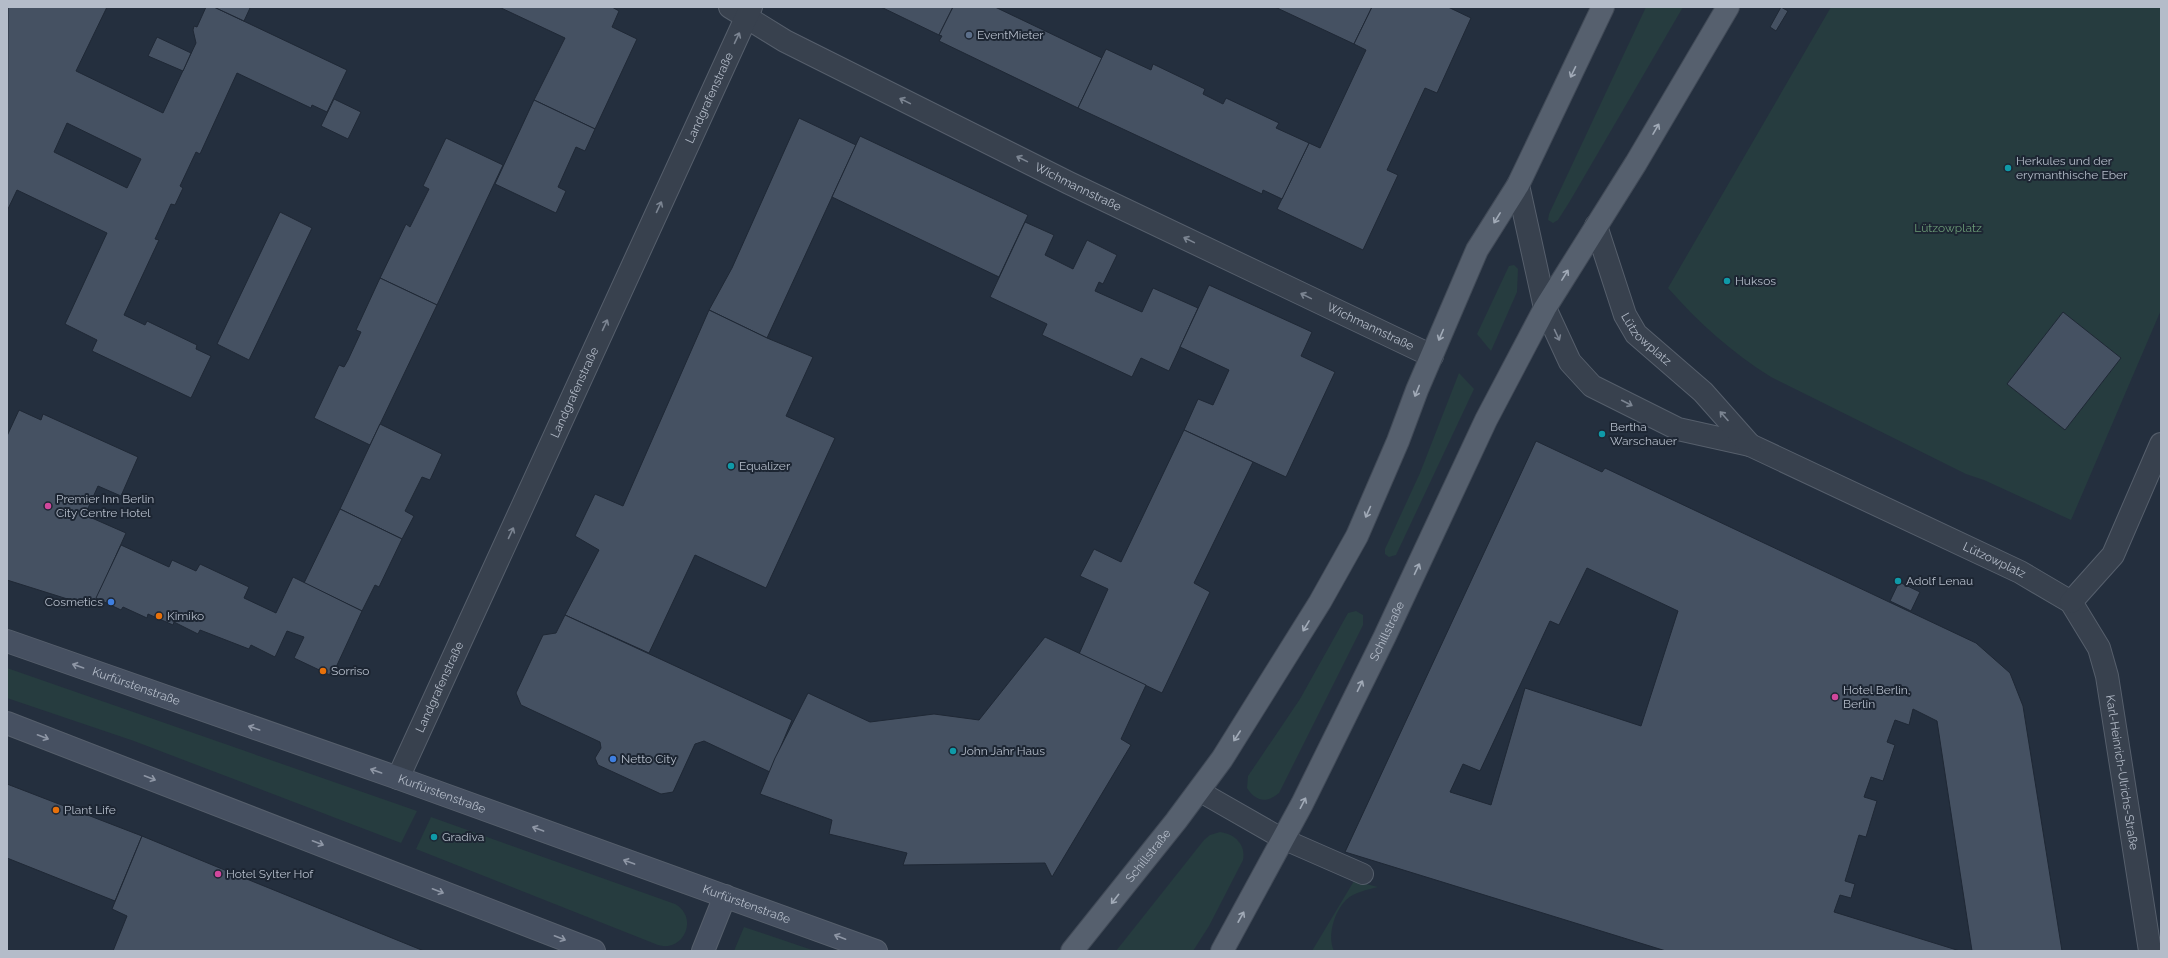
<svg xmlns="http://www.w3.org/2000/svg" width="2168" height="958" font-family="Raleway,sans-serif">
<rect width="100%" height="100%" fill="#242f3e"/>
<g fill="#263c3f">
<polygon points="1646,7 1683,7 1570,201 1558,220 1553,223 1548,220 1549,214"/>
<path d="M 1831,7 L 2161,7 L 2161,310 L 2071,520 L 1984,480 L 1966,474 L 1771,377 C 1731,352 1699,323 1668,288 Z"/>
<polygon points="1514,265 1518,269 1517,292 1491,351 1477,334 1509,266"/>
<polygon points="1459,373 1474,389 1396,555 1389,557 1385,554 1385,549 1420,473"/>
<path d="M 1356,611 L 1363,615 L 1363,625 L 1279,793 C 1267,803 1256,802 1247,788 L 1248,776 L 1300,699 L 1348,613 Z"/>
<polygon points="7,668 417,811 401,843 134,741 7,698"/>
<path d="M 431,817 L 675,904 C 699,917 684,953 658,945 L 416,849 Z"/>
<path d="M 1220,832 C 1235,834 1246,845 1243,860 L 1209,926 L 1193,951 L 1116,951 L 1204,840 L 1210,835 Z"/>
<path d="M 1354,881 L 1378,887 C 1367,890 1354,892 1346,900 C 1334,912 1327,936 1334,951 L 1312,951 Z"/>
<polygon points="744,927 815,951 734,951"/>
</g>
<g fill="#455162" stroke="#1f2835" fill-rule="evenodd">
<path d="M 8,7 L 107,7 L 76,71 L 163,113 L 196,43 L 193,30 L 194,26 L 197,27 L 206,7 L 214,7 L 347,70 L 327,112 L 312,105 L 311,108 L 237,73 L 200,154 L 196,152 L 180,186 L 183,188 L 175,205 L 171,204 L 155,239 L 159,240 L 124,315 L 145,325 L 147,321 L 197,345 L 196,349 L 211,356 L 191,398 L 92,351 L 97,340 L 65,324 L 107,233 L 17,190 L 7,211 ZM 67,123 L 141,159 L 127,188 L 54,152 Z"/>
<polygon points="214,7 248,7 250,8 244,21"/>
<polygon points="499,7 612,7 619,11 612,27 637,39 595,129 534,100 565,38"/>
<polygon points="881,7 953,7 939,35"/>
<polygon points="953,7 995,7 1102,58 1078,108 939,41 942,36 939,35"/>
<polygon points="1275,7 1372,7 1354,44"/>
<polygon points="1372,7 1448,7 1471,18 1437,93 1425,88 1387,170 1398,175 1363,250 1277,209 1309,143 1320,148 1366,50 1354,44"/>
<polygon points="1781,7 1788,11 1776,31 1770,27"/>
<polygon points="157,37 191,53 183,71 148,56"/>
<polygon points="1106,49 1151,70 1153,64 1205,89 1203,94 1223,104 1226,98 1279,123 1276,128 1309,143 1282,199 1263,190 1262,194 1078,108"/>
<polygon points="334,99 361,112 348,139 321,126"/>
<polygon points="534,100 595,129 585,151 576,147 558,187 566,191 556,213 495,184"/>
<polygon points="799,118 856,145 767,338 709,310 732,268"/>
<polygon points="860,136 1028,215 999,277 832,197"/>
<polygon points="446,138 503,165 437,305 380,278 406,224 410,227 429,189 423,186"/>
<polygon points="280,212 312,228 249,360 217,344"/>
<polygon points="1025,222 1054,235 1045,255 1073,269 1087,240 1117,255 1103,284 1099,282 1095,291 1142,312 1153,288 1198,308 1169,371 1141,358 1132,377 1042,335 1047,324 990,297"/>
<polygon points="380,278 437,305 370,445 314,418 339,365 344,367 348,360 361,332 356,330"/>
<polygon points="1209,285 1312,332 1301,356 1335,372 1286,477 1184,430 1198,399 1213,405 1229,370 1180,347"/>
<polygon points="709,310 767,338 813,357 786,416 835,438 766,588 695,555 649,653 565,615 599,550 575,536 595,494 623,506"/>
<polygon points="2063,312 2121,358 2065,430 2007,384"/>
<polygon points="19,410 41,420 43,414 138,457 121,496 98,486 85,515 126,533 93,607 7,580 7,436"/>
<polygon points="380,424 442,454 430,480 422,477 405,511 414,516 402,539 340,509"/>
<polygon points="1184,430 1253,462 1194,583 1210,592 1162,693 1079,654 1108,589 1080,576 1094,549 1121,562"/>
<path d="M 1536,441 L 1602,472 L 1605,468 L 1976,643 L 2010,673 L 2023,706 L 2062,951 L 1972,951 L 1937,721 L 1913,709 L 1909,725 L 1895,720 L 1887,742 L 1895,745 L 1883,781 L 1871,777 L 1864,797 L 1877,801 L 1866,837 L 1859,835 L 1845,881 L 1855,884 L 1851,898 L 1840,895 L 1834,912 L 1960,951 L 1666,951 L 1345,852 ZM 1587,568 L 1678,611 L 1641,726 L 1525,688 L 1491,805 L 1450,792 L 1463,764 L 1480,771 L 1550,621 L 1559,625 Z"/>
<polygon points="340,509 402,539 379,587 375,585 362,611 304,583"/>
<polygon points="121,545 169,567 172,560 196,571 200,564 249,587 244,598 276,613 293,577 362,611 332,676 294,658 304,637 287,631 275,657 251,645 249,649 200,630 198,634 174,622 173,625 148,614 147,618 123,607 121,610 96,598"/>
<polygon points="1899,582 1920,592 1911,611 1890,601"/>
<polygon points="565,615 792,720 770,772 704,741 695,744 673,792 661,794 598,765 595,758 601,748 600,742 521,705 516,693 543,635 556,633"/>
<polygon points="1045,637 1146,685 1121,739 1131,745 1052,877 1045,863 903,865 907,853 829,834 832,820 760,794 775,758 808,693 870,722 934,714 979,720"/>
<polygon points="7,784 142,836 115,901 7,858"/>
<polygon points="142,836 227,871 424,951 113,951 127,916 112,909"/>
</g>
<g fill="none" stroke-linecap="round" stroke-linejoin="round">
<g stroke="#565f6c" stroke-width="22">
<polyline id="service" points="1199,791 1283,839 1363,874"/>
</g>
<g stroke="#565f6c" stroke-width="24">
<g id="minor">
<path id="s1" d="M 730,7 L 785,41 L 1069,183 L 1432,356"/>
<path id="s2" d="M 398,778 L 751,7"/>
</g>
</g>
<g stroke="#565f6c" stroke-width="24">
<g id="tertiary">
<path id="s3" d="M 1518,185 L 1545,308 L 1570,362 L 1592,386 L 1678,429 L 1750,445 L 2020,572 L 2071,602 L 2099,648 L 2107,676 L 2150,951"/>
<path id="s4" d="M 1596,226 L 1625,315 L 1636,334 L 1703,392 L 1750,445"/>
<polyline points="2071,602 2113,555 2161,444"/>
</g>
</g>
<g stroke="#565f6c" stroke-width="24">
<g id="secondary">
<path id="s5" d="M 7,641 L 398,778 L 876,951"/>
<polyline points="7,723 594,951"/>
<polyline points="703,951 725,896"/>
</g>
</g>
<g stroke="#414a57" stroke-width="24">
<g id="primary">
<path id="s6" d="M 1072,951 L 1176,821 L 1222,759 L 1320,602 L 1357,536 L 1398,441 L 1417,390 L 1477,250 L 1518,185 L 1603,7"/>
<path id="s7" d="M 1222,951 L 1302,804 L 1385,636 L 1486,420 L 1545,308 L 1636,163 L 1728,7"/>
</g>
</g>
<use href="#service" stroke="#38414e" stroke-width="20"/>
<use href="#minor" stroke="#38414e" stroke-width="22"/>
<use href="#tertiary" stroke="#38414e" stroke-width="22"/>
<use href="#secondary" stroke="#465061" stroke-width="22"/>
<use href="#primary" stroke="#56606e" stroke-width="22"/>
</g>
<defs><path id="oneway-shaft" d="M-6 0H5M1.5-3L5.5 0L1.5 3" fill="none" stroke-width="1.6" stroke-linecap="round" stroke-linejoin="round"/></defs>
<g stroke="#7c8592">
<use href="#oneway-shaft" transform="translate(737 38) rotate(-65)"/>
<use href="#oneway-shaft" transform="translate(905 101) rotate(-154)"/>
<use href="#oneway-shaft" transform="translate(1022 159) rotate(-154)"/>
<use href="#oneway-shaft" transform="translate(659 207) rotate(-65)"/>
<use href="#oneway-shaft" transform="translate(1189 240) rotate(-154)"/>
<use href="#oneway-shaft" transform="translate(1306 296) rotate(-154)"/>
<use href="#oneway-shaft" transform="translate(605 325) rotate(-65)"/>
<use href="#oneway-shaft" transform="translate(1557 335) rotate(65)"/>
<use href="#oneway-shaft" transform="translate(1627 403) rotate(27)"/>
<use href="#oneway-shaft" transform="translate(1724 416) rotate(-132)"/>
<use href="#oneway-shaft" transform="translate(511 533) rotate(-65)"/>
</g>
<g stroke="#a1aab7">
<use href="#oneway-shaft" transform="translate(1573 72) rotate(116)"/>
<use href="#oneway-shaft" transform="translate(1656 129) rotate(-60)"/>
<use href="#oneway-shaft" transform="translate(1497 218) rotate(122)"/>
<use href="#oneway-shaft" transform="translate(1565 275) rotate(-58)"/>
<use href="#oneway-shaft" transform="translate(1441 335) rotate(113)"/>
<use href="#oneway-shaft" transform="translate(1417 391) rotate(112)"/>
<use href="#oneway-shaft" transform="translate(1368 512) rotate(114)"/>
<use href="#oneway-shaft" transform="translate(1417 569) rotate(-65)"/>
<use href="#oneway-shaft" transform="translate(1306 626) rotate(121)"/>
<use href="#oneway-shaft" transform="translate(1360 686) rotate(-64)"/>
<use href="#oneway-shaft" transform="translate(1237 736) rotate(123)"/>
<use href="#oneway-shaft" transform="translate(1303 803) rotate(-63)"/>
<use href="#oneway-shaft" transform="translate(1115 899) rotate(128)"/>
<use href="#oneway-shaft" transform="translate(1241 917) rotate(-61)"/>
</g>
<g stroke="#8e96a5">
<use href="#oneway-shaft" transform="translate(78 666) rotate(-161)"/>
<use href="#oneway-shaft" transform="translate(254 728) rotate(-161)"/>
<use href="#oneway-shaft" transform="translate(43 737) rotate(21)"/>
<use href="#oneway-shaft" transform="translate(376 771) rotate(-161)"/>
<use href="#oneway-shaft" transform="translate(150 778) rotate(21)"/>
<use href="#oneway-shaft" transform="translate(538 829) rotate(-160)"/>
<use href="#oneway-shaft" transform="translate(318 843) rotate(21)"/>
<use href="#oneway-shaft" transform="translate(629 862) rotate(-160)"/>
<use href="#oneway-shaft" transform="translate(438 891) rotate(21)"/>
<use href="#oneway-shaft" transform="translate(840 937) rotate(-159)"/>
<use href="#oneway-shaft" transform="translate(560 938) rotate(21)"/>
</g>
<circle fill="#5c6f8a" stroke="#1d2633" stroke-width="1.5" cx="969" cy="35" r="4"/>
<g fill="#0f9aa8" stroke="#1d2633" stroke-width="1.5">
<circle cx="2008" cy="168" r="4"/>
<circle cx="1727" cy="281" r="4"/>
<circle cx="1602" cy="434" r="4"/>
<circle cx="731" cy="466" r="4"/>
<circle cx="1898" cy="581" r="4"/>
<circle cx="953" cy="751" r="4"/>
<circle cx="434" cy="837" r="4"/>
</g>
<g fill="#d1479c" stroke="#1d2633" stroke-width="1.5">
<circle cx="48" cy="506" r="4"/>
<circle cx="1835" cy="697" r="4"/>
<circle cx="218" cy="874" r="4"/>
</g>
<g fill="#3f7fe0" stroke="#1d2633" stroke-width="1.5">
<circle cx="111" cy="602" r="4"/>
<circle cx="613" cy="759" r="4"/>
</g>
<g fill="#e8710a" stroke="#1d2633" stroke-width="1.5">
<circle cx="159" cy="616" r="4"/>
<circle cx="323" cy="671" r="4"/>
<circle cx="56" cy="810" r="4"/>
</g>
<g text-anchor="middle" stroke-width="4" stroke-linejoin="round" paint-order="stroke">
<g font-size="12" fill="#b4bcc9" stroke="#1d2633" text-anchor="start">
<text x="977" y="39">EventMieter</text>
<text x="2016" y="165">Herkules und der<tspan x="2016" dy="14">erymanthische Eber</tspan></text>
<text x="1735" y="285">Huksos</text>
<text x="1610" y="431">Bertha<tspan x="1610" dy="14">Warschauer</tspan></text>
<text x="739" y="470">Equalizer</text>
<text x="56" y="503">Premier Inn Berlin<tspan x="56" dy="14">City Centre Hotel</tspan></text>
<text x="1906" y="585">Adolf Lenau</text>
<text x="103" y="606" text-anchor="end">Cosmetics</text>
<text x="167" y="620">Kimiko</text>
<text x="331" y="675">Sorriso</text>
<text x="1843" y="694">Hotel Berlin,<tspan x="1843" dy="14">Berlin</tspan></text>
<text x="961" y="755">John Jahr Haus</text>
<text x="621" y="763">Netto City</text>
<text x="64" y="814">Plant Life</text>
<text x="442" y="841">Gradiva</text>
<text x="226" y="878">Hotel Sylter Hof</text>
</g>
<g font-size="12" fill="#b4bcc9" stroke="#1d2633">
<text dy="4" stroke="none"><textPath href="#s2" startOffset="748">Landgrafenstraße</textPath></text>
<text dy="4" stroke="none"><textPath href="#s1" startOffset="392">Wichmannstraße</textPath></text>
<text dy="4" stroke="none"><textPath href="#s1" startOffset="716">Wichmannstraße</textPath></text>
<text dy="4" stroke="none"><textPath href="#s4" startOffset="126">Lützowplatz</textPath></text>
<text dy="4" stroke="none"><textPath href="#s2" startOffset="424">Landgrafenstraße</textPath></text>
<text dy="4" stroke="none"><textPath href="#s3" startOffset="658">Lützowplatz</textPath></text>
<text dy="4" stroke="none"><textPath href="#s7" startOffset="360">Schillstraße</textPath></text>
<text dy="4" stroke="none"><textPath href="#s5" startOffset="137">Kurfürstenstraße</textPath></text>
<text dy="4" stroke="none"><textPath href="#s2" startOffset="100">Landgrafenstraße</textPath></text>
<text dy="4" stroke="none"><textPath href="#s3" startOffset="926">Karl-Heinrich-Ulrichs-Straße</textPath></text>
<text dy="4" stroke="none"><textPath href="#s5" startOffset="461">Kurfürstenstraße</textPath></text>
<text dy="4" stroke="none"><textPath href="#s6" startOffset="122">Schillstraße</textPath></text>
<text dy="4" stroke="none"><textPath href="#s5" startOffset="785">Kurfürstenstraße</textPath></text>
</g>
<g font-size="12" fill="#6b9a76" stroke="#1d2633">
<text x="1948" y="232">Lützowplatz</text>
</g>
</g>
<rect width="2168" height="958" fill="none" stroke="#b4bcc9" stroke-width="16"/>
</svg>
